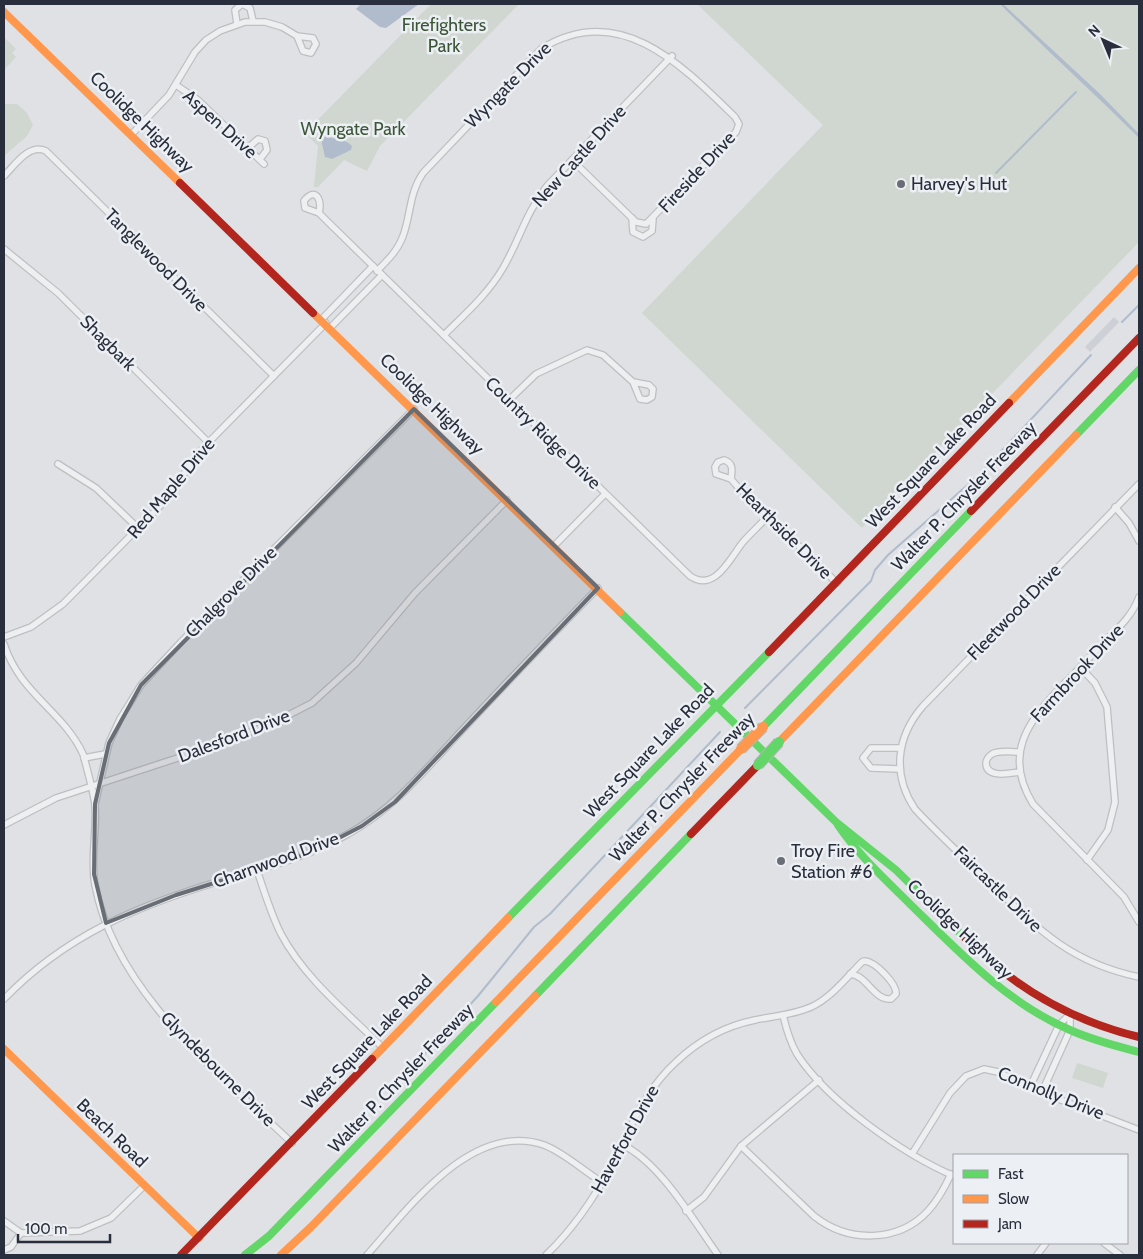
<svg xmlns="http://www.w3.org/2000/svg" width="1143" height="1259" font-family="Cabin,sans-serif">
<rect width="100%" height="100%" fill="#dfe1e4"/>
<polygon fill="#ced0d7" points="1114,317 1119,322 1090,352 1085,347"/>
<g fill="#cfd7d0">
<polygon points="431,4 519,4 380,146 367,171 344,160 318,187 314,187 318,146 305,133"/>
<polygon points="697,4 1139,5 1139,242 862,528 642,313 823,125"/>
<polygon points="4,37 16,49 12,53 16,57 4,70"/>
<polygon points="4,104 17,104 27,113 33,125 27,136 4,156"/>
<polygon points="1077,1063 1108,1073 1103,1088 1072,1078"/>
</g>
<g fill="#b0bccc">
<polygon points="361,4 419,4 386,28 380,27 356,9"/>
<path d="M 1000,4 L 1003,4 L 1100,94 L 1139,134 L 1139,138 C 1094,93 1046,50 1000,4 Z"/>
<path d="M 323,133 C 331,141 344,137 352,146 L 351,150 L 332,159 L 325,157 L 320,135 Z"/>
</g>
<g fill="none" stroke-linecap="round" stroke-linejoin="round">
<g stroke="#b0bccc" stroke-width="2">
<polyline points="996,173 1076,92"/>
<polyline points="1122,322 1139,305"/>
<polyline points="745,708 871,581 875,570 888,555 980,474 1091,355"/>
<polyline points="410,1070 478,996 534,927 550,914 720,732"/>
</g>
<g stroke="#bdbfc2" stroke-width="8">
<g id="street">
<polyline points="237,24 235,10 242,4 250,8 253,21"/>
<polyline points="176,85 198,100 264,164"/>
<polyline points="132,134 169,95 195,52 206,40 220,31 245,22 265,22 282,27 297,36 313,38 316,44 311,53 303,51 297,36"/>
<polyline points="248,148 258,139 265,141 267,150 260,159"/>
<path d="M 4,176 C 15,165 29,143 46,151 L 274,376"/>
<path d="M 319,213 L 305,208 L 304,201 C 316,186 322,200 319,213 L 328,222 L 690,576 C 715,593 730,558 743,542 C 751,533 760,525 768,516"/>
<polyline points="632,218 633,232 643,237 652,231 653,219"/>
<polyline points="4,249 58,293 208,442"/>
<path d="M 377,271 C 388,260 398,250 403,236 C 411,215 409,193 423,173 L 541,49 C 619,0 682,65 735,117 L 739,124 L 736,132 L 646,224 L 636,222 L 572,160"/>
<polyline points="322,319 373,266"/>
<polyline points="331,327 382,275"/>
<path d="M 444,335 C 465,314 488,294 503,268 C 520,239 525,214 547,186 L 672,56"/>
<polyline points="509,400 536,374 587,350 603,355 633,382 640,399 647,400 652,397 653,389 649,385 633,382"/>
<polyline points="58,464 96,488 138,528"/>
<path d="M 731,479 L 716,474 L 715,467 L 718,462 L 724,460 C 734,463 732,471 731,479 L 737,486 L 837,583"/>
<path d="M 1139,484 L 923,706 C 896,737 892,775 915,809 C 936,832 959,853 981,874 C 1033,924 1066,962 1139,977"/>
<polyline points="1115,507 1129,523 1139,541"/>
<polyline points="554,546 605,494"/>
<path d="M 1139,597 C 1133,614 1120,627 1107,639 C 1092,655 1077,671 1062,686 C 1027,722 1003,755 1033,804 L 1124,897 L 1139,922"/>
<polyline points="4,637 31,627 63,604 161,505 203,448 326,323"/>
<path d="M 4,644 C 20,694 63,711 83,754 C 85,761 95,798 95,806 C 97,832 90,859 95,885 C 115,992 218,1072 292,1143"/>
<polyline points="1080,667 1095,683 1107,707 1115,802 1108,830 1087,860"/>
<path d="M 1019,752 C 1011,752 999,750 992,754 C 989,756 986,760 986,763 C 986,779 1011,773 1020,772"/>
<polyline points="84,758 105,754"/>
<polyline points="899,769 871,768 863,758 871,748 900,748"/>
<polyline points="95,804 109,743 120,719 141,685 181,642 414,409"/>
<polyline points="4,825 56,798 214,746 271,724 312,703 356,663 415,593 507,500"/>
<path d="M 257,870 C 264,891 271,914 281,934 C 305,979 348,1013 383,1048"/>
<path d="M 4,999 C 66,935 137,906 220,881 C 264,868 309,857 348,834 C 397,807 429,765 467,725 C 510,679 554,633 598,588"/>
<path d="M 783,1015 C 786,1028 790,1042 797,1054 C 827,1101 903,1154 954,1176"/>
<polyline points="1030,1087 1059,1025 1070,1014"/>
<polyline points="1042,1092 1070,1030 1070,1014"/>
<path d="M 621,1144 C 660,1162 693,1220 718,1255"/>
<path d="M 741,1146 L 814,1216 C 848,1243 898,1243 928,1211 C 938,1200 945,1187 951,1174"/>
<polyline points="912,1154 950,1093 966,1076 984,1069 998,1072 1048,1095 1139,1130"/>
<polyline points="686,1211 704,1197 741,1146 819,1080"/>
<polyline points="4,1221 21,1233 80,1231 111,1218 144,1186"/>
<polyline points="1104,1243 1120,1255"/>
<polyline points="4,1250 11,1247 21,1233"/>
<path d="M 367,1255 C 408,1209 472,1120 544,1145 C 565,1153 583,1171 602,1182"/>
<path d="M 546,1255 C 573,1229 595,1197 612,1164 C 631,1127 645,1090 676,1062 C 698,1041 725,1026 755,1020 C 774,1016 793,1015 811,1007 C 831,998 846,978 862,962 L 864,961 C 875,961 897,984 896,994 L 891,999 C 874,1001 867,975 850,974"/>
<polyline points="1037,1255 1046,1243"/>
</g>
</g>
<use href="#street" stroke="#eeeff1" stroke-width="5.5"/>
<g stroke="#63d668" stroke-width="8">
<polyline points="1076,435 1139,370"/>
<polyline points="620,612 836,822 896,870 966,939"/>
<polyline points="763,727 971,511"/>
<path d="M 838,825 C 859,856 886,880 912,906 C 960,953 1007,1003 1070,1030 C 1092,1040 1116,1046 1139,1052"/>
<polyline points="508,918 769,652"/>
<polyline points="535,996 691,834"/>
<polyline points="245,1255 269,1236 496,1002"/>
</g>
<g stroke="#ff974d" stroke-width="8">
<polyline points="4,12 180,183"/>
<polyline points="313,313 620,612"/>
<polyline points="1009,403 1139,268"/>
<polyline points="779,742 1076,435"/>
<polyline points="496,1002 741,749"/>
<polyline points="4,1049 199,1238"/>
<polyline points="372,1059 508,918"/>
<polyline points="281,1255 311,1227 535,996"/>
</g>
<g stroke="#b3261e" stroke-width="8">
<polyline points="180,183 313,313"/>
<polyline points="971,511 1139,338"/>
<polyline points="769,652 1009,403"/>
<polyline points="691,834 758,765"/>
<path d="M 966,939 C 1015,988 1072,1021 1139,1037"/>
<polyline points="181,1255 372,1059"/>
</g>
<g stroke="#b2b4b8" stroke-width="12" stroke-linecap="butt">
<polyline id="fast-bridge" points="758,765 779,742"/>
</g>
<g stroke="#b2b4b8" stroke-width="12" stroke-linecap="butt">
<polyline id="slow-bridge" points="741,749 763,727"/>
</g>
<use href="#fast-bridge" stroke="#63d668" stroke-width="10"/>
<use href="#slow-bridge" stroke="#ff974d" stroke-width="10"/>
</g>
<path fill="#686d76" fill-opacity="0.2" stroke="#686d76" stroke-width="4" stroke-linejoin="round" d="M 414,409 L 598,588 L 395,802 L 362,826 L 310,853 L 176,895 L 106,923 L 94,874 L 95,804 L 109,743 L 141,685 Z"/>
<g fill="#686d76" stroke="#eceff3" stroke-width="2">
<circle cx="901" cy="184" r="5"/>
<circle cx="781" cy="861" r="5"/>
</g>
<g text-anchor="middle" stroke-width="5" stroke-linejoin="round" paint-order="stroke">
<g font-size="18" fill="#3b5537" stroke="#eceff3">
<text x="444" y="31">Firefighters<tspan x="444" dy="21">Park</tspan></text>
<text x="353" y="135">Wyngate Park</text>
</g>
<g font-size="18" fill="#282e3b" stroke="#eceff3">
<text transform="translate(508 85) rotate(-45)" y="6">Wyngate Drive</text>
<text transform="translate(142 122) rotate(44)" y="6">Coolidge Highway</text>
<text transform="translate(220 124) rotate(42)" y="6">Aspen Drive</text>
<text transform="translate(579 156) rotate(-48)" y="6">New Castle Drive</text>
<text transform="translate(697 172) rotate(-47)" y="6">Fireside Drive</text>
<text transform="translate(156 260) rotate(45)" y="6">Tanglewood Drive</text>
<text transform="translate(108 343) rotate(45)" y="6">Shagbark</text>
<text transform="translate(432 404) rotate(44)" y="6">Coolidge Highway</text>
<text transform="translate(543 433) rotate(44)" y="6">Country Ridge Drive</text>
<text transform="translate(931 461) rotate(-46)" y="6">West Square Lake Road</text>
<text transform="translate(171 488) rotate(-50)" y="6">Red Maple Drive</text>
<text transform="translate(964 496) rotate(-46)" y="6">Walter P. Chrysler Freeway</text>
<text transform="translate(784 531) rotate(45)" y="6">Hearthside Drive</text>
<text transform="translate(231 592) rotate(-45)" y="6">Chalgrove Drive</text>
<text transform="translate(1014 612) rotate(-46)" y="6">Fleetwood Drive</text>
<text transform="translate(1077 673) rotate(-47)" y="6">Farmbrook Drive</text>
<text transform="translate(234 736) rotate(-21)" y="6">Dalesford Drive</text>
<text transform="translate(649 751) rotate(-46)" y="6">West Square Lake Road</text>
<text transform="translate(682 787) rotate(-46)" y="6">Walter P. Chrysler Freeway</text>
<text transform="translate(276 860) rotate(-20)" y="6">Charnwood Drive</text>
<text transform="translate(998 889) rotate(44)" y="6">Faircastle Drive</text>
<text transform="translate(960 929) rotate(43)" y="6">Coolidge Highway</text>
<text transform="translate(367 1042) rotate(-46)" y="6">West Square Lake Road</text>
<text transform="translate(218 1069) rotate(45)" y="6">Glyndebourne Drive</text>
<text transform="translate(401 1078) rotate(-46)" y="6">Walter P. Chrysler Freeway</text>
<text transform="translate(1051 1093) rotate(22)" y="6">Connolly Drive</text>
<text transform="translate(112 1133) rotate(44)" y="6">Beach Road</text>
<text transform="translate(625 1139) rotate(-61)" y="6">Haverford Drive</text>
</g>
<g font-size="18" fill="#282e3b" stroke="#eceff3" text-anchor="start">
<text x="911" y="190">Harvey's Hut</text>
<text x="791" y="857">Troy Fire<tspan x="791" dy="21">Station #6</tspan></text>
</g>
</g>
<rect width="1143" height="1259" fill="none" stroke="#282e3b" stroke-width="10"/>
<rect x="953" y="1154" width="175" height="90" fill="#eceff3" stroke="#9ea2a9"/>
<rect x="963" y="1170" width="25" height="8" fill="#63d668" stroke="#9ea2a9"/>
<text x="998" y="1179" font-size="15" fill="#282e3b">Fast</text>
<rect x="963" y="1195" width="25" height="8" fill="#ff974d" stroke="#9ea2a9"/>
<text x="998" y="1204" font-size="15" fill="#282e3b">Slow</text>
<rect x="963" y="1220" width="25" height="8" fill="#b3261e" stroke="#9ea2a9"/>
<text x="998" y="1229" font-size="15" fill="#282e3b">Jam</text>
<g transform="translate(1103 40) rotate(316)" stroke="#eceff3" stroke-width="4" paint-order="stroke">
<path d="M0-4L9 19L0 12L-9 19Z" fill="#282e3b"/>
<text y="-8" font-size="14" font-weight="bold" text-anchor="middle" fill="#282e3b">N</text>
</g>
<path d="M18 1234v8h92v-8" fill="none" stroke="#282e3b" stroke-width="2.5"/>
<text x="25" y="1234" font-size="15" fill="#282e3b" stroke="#eceff3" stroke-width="4" paint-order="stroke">100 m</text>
</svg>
